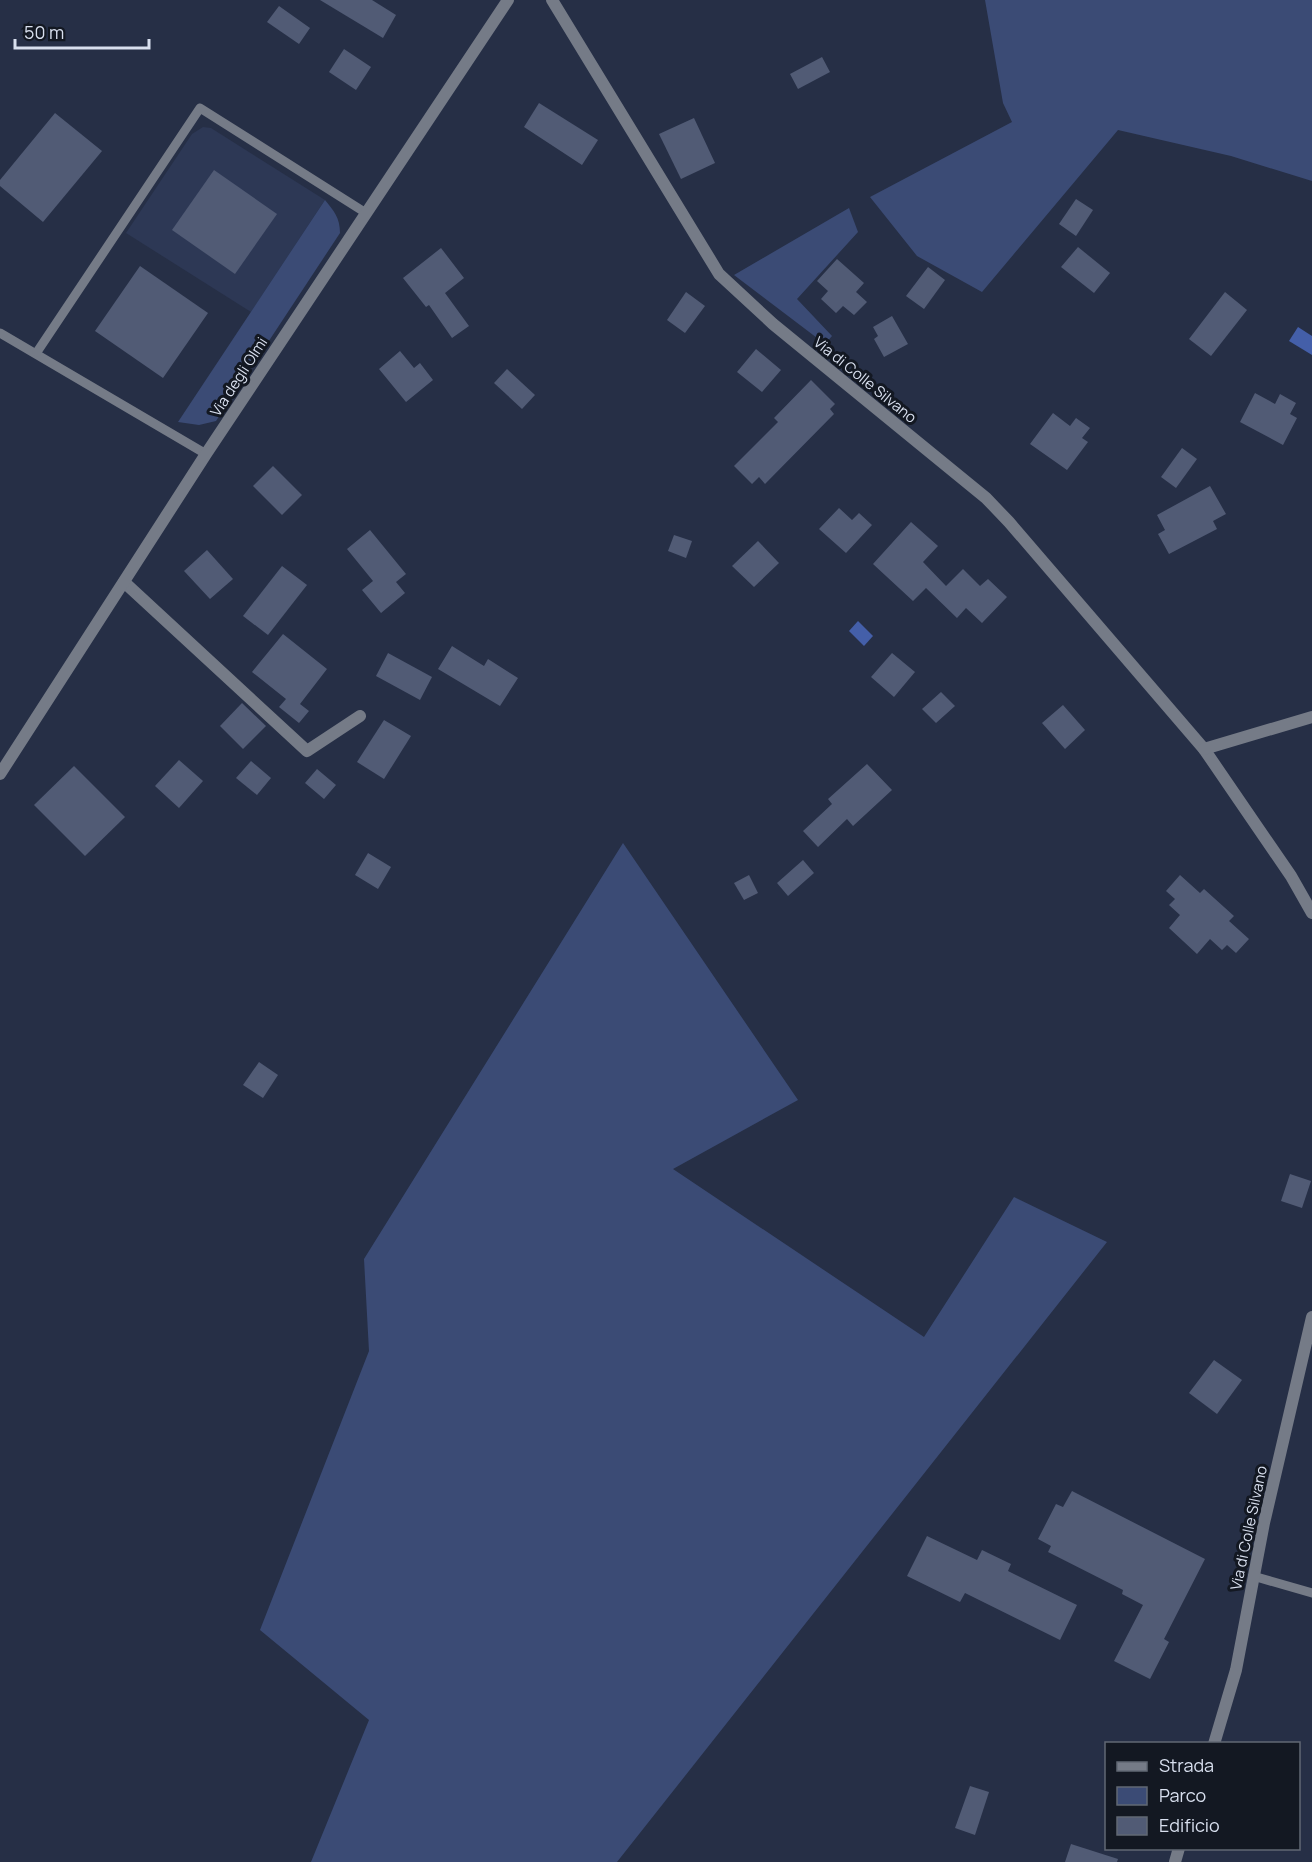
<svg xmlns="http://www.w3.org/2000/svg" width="1312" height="1862" font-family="Manrope,sans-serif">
<rect width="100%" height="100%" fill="#262f46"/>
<polygon fill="#2d3855" points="203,127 211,128 325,200 251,312 126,233 192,134"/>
<g fill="#3b4b75">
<polygon points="985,0 1312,0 1312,181 1231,156 1118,130 982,292 917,256 870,197 1012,122 1003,103"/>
<path d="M 325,200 C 334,211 340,218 340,233 L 216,421 L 199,425 L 178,422 Z"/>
<polygon points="849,208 858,232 797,299 832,336 825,344 734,275"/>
<polygon points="623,843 798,1100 673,1169 924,1337 1014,1197 1107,1242 617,1862 311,1862 369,1720 260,1630 369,1351 364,1259"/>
</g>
<g fill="#445fa9">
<polygon points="1298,327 1312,336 1312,355 1289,341"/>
<polygon points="858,621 873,636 864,646 849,631"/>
</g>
<g fill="#515b75">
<polygon points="320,0 372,0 396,15 383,38"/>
<polygon points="279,6 310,28 299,44 267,22"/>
<polygon points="344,49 371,67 356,90 329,72"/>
<polygon points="822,57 830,72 798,89 790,74"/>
<polygon points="539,103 598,140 582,165 524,127"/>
<polygon points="55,113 102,151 43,222 0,186 0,180"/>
<polygon points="694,118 715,163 681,179 659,134"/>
<polygon points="214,170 277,214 235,274 172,230"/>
<polygon points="1076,199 1093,210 1076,236 1059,224"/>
<polygon points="1078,247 1110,273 1094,293 1061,267"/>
<polygon points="441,248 464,278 445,293 469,326 452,338 429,305 426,307 403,278"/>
<polygon points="837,259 864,283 856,292 867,302 854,315 843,306 836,313 821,299 828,291 817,281"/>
<polygon points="140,266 208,313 163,378 95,331"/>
<polygon points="928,267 945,280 924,309 906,296"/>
<polygon points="686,292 705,306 685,333 667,320"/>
<polygon points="1225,292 1247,310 1211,356 1189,339"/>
<polygon points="892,316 908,344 884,357 874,339 878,336 873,327"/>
<polygon points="756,349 781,370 762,392 737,372"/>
<polygon points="400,351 414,368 420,363 433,380 406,402 379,369"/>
<polygon points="507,369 535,395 522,409 494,383"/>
<polygon points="811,380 835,404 830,409 834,414 765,484 759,477 752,484 734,466 778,422 774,418"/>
<polygon points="1255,393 1275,404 1280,394 1296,403 1290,414 1297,418 1283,445 1240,422"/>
<polygon points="1053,413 1070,426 1076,418 1090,428 1082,438 1088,442 1067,470 1030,444"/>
<polygon points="1182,448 1197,459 1176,488 1161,477"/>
<polygon points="273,466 302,495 282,515 253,486"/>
<polygon points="1210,486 1226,514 1213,521 1217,529 1169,554 1158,534 1165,530 1157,515"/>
<polygon points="839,508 852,520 859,513 872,525 846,553 819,529"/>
<polygon points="911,522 938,546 923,562 946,586 963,569 980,586 988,579 1007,597 982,623 966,608 957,618 926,588 913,601 873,564"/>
<polygon points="370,530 406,574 396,582 405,593 381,613 362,590 373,581 347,549"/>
<polygon points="674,535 692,541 686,558 668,551"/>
<polygon points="758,541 779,563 754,587 732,566"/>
<polygon points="207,550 233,579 210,599 184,571"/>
<polygon points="282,566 307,585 268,635 243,616"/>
<polygon points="283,634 327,669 300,704 309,711 299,723 279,707 286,699 252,672"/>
<polygon points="452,646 484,666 488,659 518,678 500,706 438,669"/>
<polygon points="388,653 432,677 420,700 376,676"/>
<polygon points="892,653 915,672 894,697 871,677"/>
<polygon points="941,692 955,706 936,723 922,709"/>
<polygon points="242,703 266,726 243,749 220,726"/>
<polygon points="1063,705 1085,730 1065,749 1042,723"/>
<polygon points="384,720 411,736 384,779 357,762"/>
<polygon points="179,760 203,781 179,808 155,786"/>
<polygon points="251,761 271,778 257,795 236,778"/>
<polygon points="867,764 892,790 853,826 847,819 818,847 803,831 832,804 828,799"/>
<polygon points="74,766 125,817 85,856 34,805"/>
<polygon points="317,769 336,785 324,799 305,783"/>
<polygon points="368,853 391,867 378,889 355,875"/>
<polygon points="803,860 814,873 788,896 777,883"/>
<polygon points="749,875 758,893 744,900 734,883"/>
<polygon points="1180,875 1200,893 1204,889 1234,916 1229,921 1249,939 1236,953 1227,945 1222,950 1210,939 1197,954 1169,928 1180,915 1169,905 1175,899 1166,891"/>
<polygon points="259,1062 278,1075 263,1098 243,1085"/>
<polygon points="1290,1174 1311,1181 1302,1208 1281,1201"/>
<polygon points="1214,1360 1242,1380 1217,1414 1189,1393"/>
<polygon points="1072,1491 1205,1559 1164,1639 1169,1642 1150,1679 1114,1661 1143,1605 1122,1594 1123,1590 1048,1552 1051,1546 1038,1539 1056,1504 1063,1507"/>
<polygon points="927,1536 977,1560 982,1550 1011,1564 1008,1571 1077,1605 1060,1640 965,1593 960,1602 907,1576"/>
<polygon points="970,1786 989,1792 975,1835 955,1828"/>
<polygon points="1071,1844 1118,1859 1117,1862 1065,1862"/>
</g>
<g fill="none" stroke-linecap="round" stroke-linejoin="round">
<g stroke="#757b87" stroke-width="9">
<polyline points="0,333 206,454"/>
<polyline points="37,352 200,108 366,213"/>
<polyline points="1253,1576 1312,1593"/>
</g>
<g stroke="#757b87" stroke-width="12">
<polyline points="552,0 719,274 773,324 986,498 1009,522 1204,749 1291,876 1312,913"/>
<polyline points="124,582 307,751 360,716"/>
<polyline points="1204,749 1312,717"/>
<polyline points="1214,1744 1236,1670 1264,1523 1312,1317"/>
<polyline points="1175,1862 1179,1848"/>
</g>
<polyline stroke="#757b87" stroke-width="12" points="0,774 206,454 508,0"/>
</g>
<g text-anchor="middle" stroke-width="6" stroke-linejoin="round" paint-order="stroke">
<g font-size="15" fill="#d8dfee" stroke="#131822">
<text transform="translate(239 377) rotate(-57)" y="5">Via degli Olmi</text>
<text transform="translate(865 380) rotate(39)" y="5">Via di Colle Silvano</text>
<text transform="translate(1249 1528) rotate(-78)" y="5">Via di Colle Silvano</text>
</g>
</g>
<rect x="1105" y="1742" width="195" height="108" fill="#131822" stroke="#626874" stroke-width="1.5"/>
<rect x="1117" y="1762" width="30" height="9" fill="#757b87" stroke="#626874" stroke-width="1.5"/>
<text x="1159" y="1772" font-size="18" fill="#d8dfee">Strada</text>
<rect x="1117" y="1787" width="30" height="18" fill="#3b4b75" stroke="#626874" stroke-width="1.5"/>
<text x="1159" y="1802" font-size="18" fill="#d8dfee">Parco</text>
<rect x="1117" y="1817" width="30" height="18" fill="#515b75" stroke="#626874" stroke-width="1.5"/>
<text x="1159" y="1832" font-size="18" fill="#d8dfee">Edificio</text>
<path d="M15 39v9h134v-9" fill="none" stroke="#d8dfee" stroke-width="3"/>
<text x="24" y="39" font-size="18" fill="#d8dfee" stroke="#131822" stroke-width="4.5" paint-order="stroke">50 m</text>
</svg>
